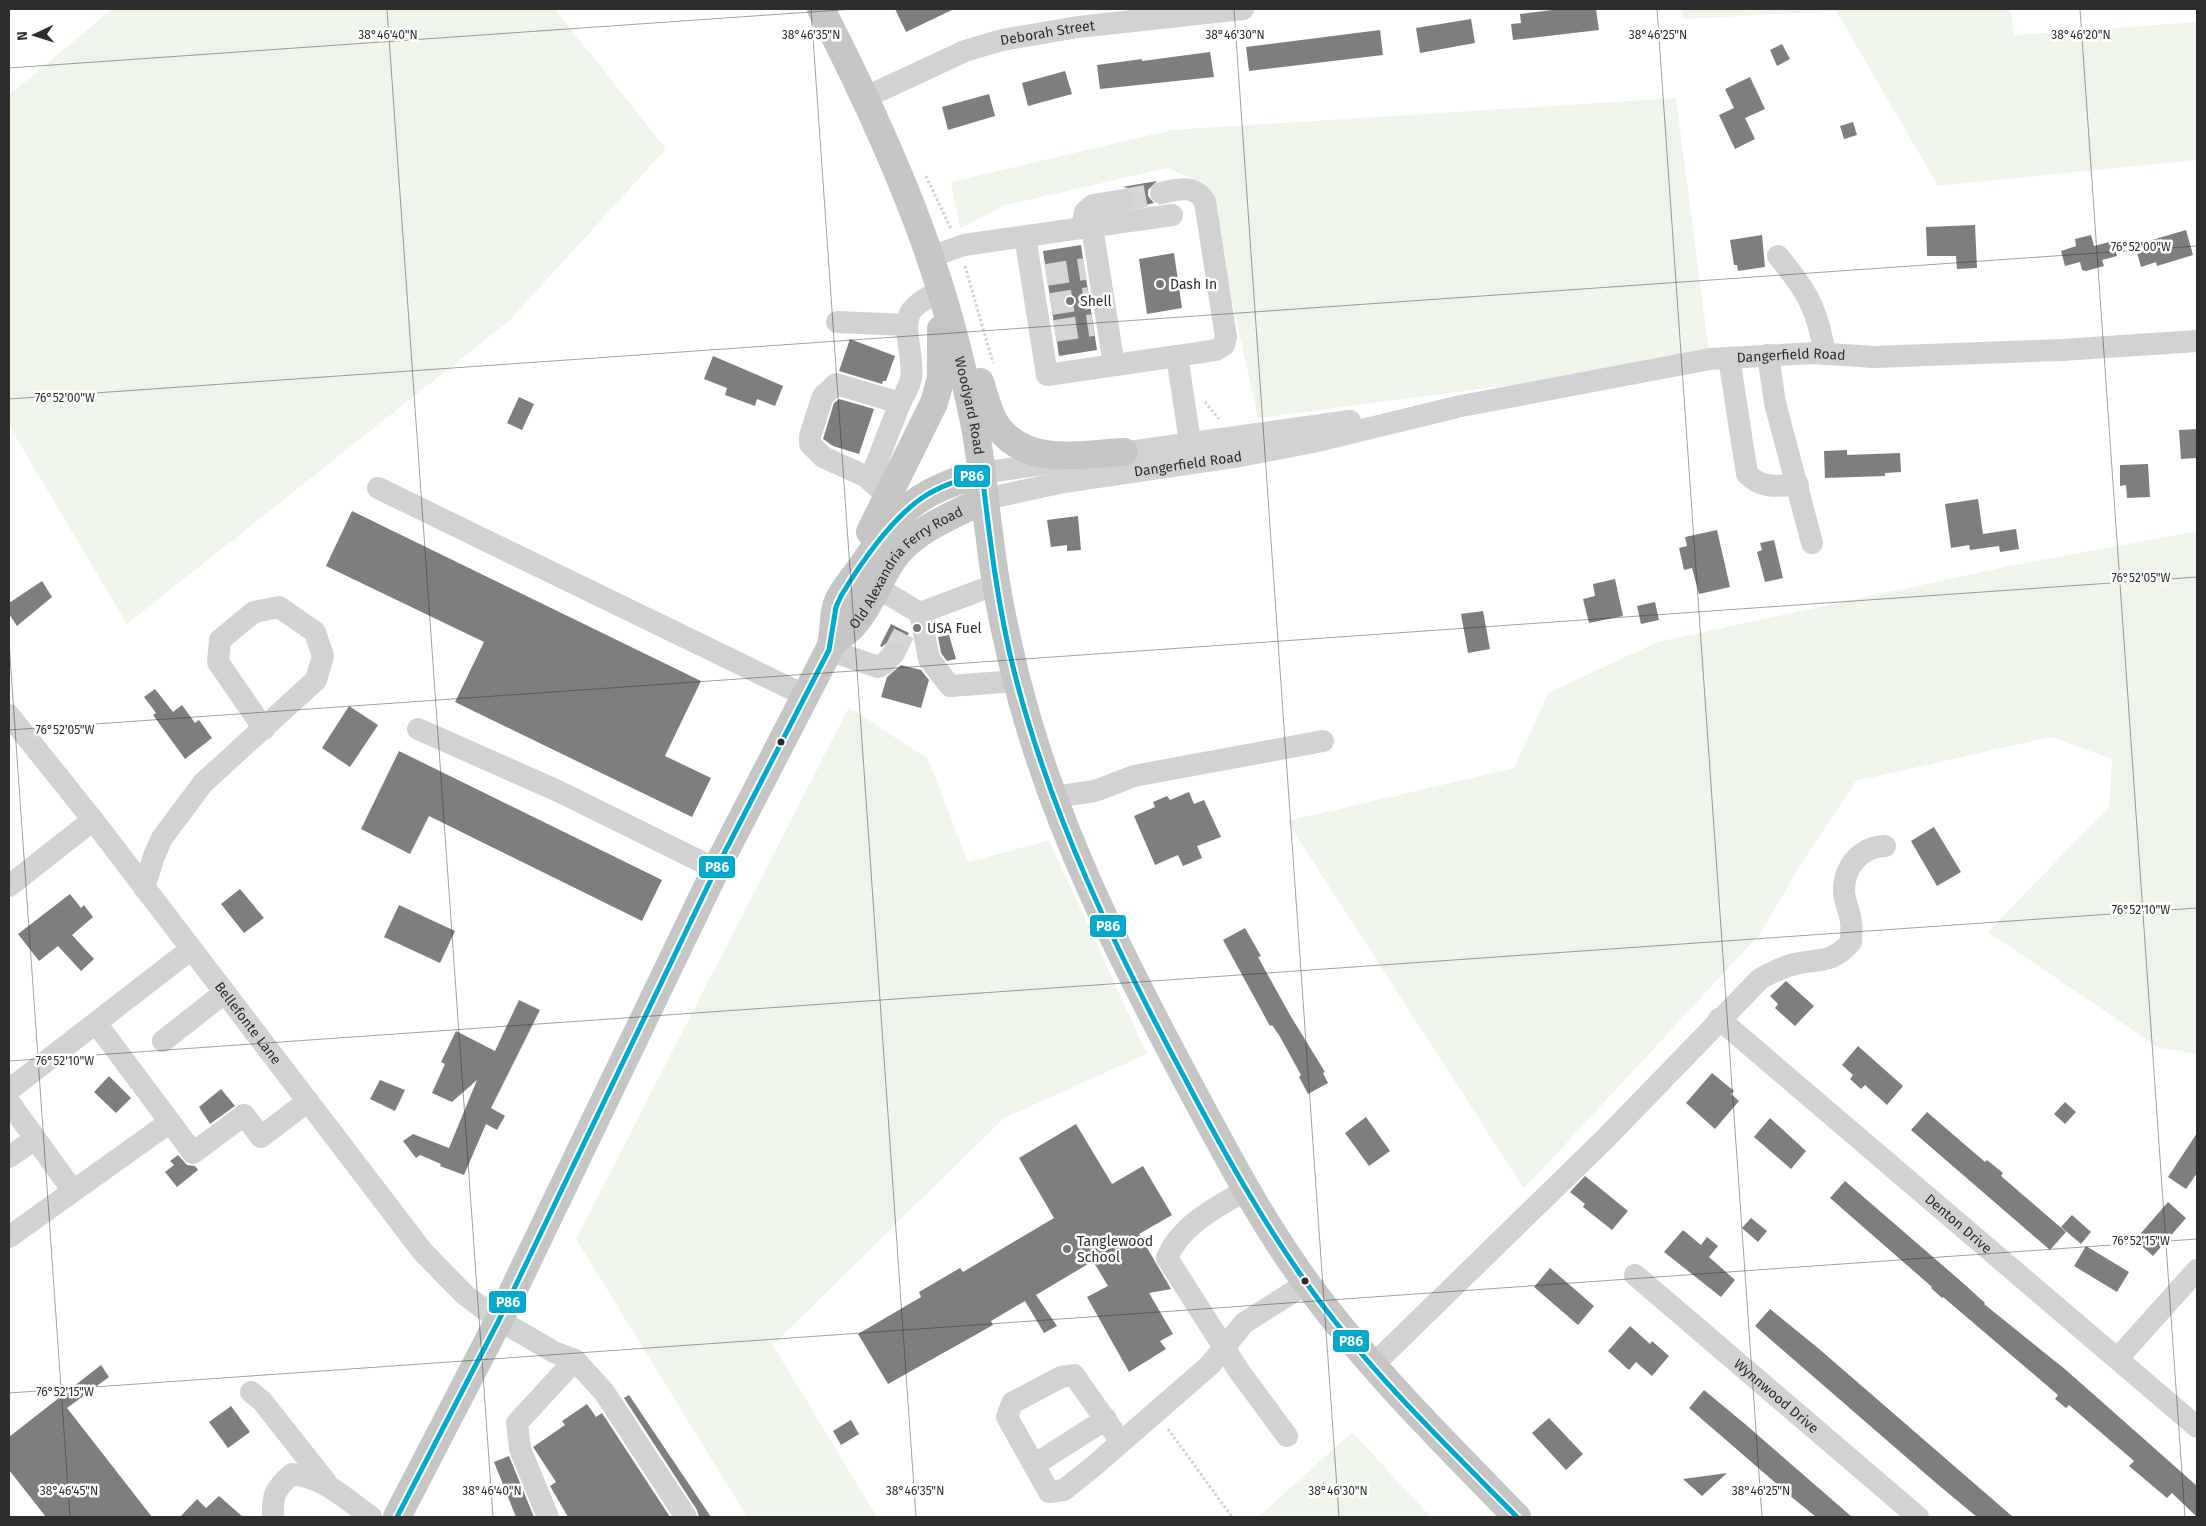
<svg xmlns="http://www.w3.org/2000/svg" width="2206" height="1526" font-family="'Fira Sans',sans-serif">
<rect width="100%" height="100%" fill="#fff"/>
<g fill="#f0f5eb">
<polygon points="112,9 555,9 666,149 509,321 127,624 9,426 9,95"/>
<polygon points="1681,9 2010,9 2014,35 2197,22 2197,160 1938,186 1836,11 1684,19"/>
<polygon points="1676,98 1710,359 1258,418 1206,184 1167,168 1003,206 960,229 951,182 1171,130"/>
<polygon points="2197,531 2197,1054 2159,1048 1988,932 2109,806 2112,759 2051,737 1856,781 1803,861 1760,934 1524,1189 1287,821 1514,768 1548,693 1657,642 2014,565"/>
<polygon points="849,707 928,759 968,862 1049,840 1147,1054 1004,1118 773,1345 877,1517 747,1517 576,1239"/>
<polygon points="1352,1432 1431,1517 1258,1517"/>
</g>
<g fill="#7e7e7e">
<polygon points="895,9 954,9 906,32"/>
<polygon points="1560,9 1596,9 1599,30 1513,40 1511,24 1521,23 1520,14"/>
<polygon points="1471,19 1475,43 1420,53 1416,28"/>
<polygon points="1380,30 1383,55 1249,71 1246,47"/>
<polygon points="1782,44 1790,59 1777,66 1770,50"/>
<polygon points="1210,52 1214,77 1100,89 1097,65 1142,59 1142,61"/>
<polygon points="1065,71 1072,94 1028,106 1022,83"/>
<polygon points="1750,77 1765,109 1745,118 1755,139 1735,149 1719,115 1734,108 1725,89"/>
<polygon points="989,94 995,116 948,130 942,107"/>
<polygon points="1853,122 1857,135 1844,139 1840,126"/>
<polygon points="1157,181 1148,190 1148,196 1154,203 1135,207 1137,198 1134,192 1129,188 1122,187"/>
<polygon points="1975,225 1977,268 1957,269 1956,256 1927,256 1926,227"/>
<polygon points="2186,230 2193,255 2157,266 2156,262 2141,267 2135,245"/>
<polygon points="1762,235 1765,267 1738,271 1737,265 1734,265 1730,240"/>
<polygon points="2091,235 2094,246 2113,241 2117,256 2102,260 2104,266 2086,271 2082,270 2080,262 2065,266 2061,251 2076,246 2075,239"/>
<polygon points="1081,245 1097,350 1059,356 1043,251"/>
<polygon points="1174,253 1182,308 1147,314 1139,259"/>
<polygon points="850,339 895,356 886,381 883,381 882,384 839,371"/>
<polygon points="713,356 783,386 775,406 757,399 755,406 725,395 727,388 704,379"/>
<polygon points="519,397 534,404 522,430 507,423"/>
<polygon points="839,399 874,409 859,454 833,446 823,439 834,403"/>
<polygon points="2197,429 2197,458 2181,459 2179,430"/>
<polygon points="1847,450 1847,455 1900,453 1901,472 1885,473 1885,476 1825,478 1824,451"/>
<polygon points="2148,464 2150,497 2127,498 2126,485 2120,486 2120,465"/>
<polygon points="1978,499 1983,534 2016,529 2019,549 2000,552 1999,546 1970,550 1969,545 1951,548 1945,504"/>
<polygon points="352,511 701,681 665,756 711,778 692,817 455,702 484,642 326,566"/>
<polygon points="1078,516 1081,550 1067,551 1067,545 1051,547 1047,520"/>
<polygon points="1717,530 1730,587 1699,594 1692,568 1684,570 1679,548 1687,546 1685,537"/>
<polygon points="1774,540 1783,578 1765,582 1757,552 1762,550 1760,543"/>
<polygon points="1615,579 1623,616 1589,623 1583,599 1595,596 1593,584"/>
<polygon points="42,581 52,597 17,626 9,614 9,603"/>
<polygon points="1655,602 1659,620 1641,624 1637,606"/>
<polygon points="1483,611 1490,649 1468,653 1461,614"/>
<polygon points="891,624 909,633 903,644 890,640 882,647 880,646"/>
<polygon points="949,635 956,659 947,661 941,653 938,637"/>
<polygon points="901,665 921,670 929,680 921,708 881,697 887,677"/>
<polygon points="155,689 173,712 182,705 195,723 199,720 212,738 185,759 153,715 156,713 144,697"/>
<polygon points="349,706 378,725 350,767 322,748"/>
<polygon points="399,751 662,880 642,921 429,816 410,854 361,829"/>
<polygon points="1189,792 1194,804 1204,800 1221,837 1197,846 1202,858 1183,866 1178,855 1155,865 1134,816 1155,807 1153,802 1167,796 1170,800"/>
<polygon points="1934,827 1961,872 1937,886 1911,841"/>
<polygon points="240,889 264,918 244,933 221,904"/>
<polygon points="70,894 81,908 84,905 93,917 72,935 94,959 81,971 58,946 39,961 18,934"/>
<polygon points="399,905 455,931 440,963 384,937"/>
<polygon points="1245,928 1261,956 1258,957 1290,1015 1325,1072 1323,1073 1328,1083 1308,1094 1299,1077 1301,1075 1279,1035 1272,1025 1270,1026 1223,940"/>
<polygon points="1786,981 1814,1006 1795,1026 1775,1008 1778,1004 1770,996"/>
<polygon points="519,1000 540,1010 491,1108 505,1116 497,1130 486,1124 464,1175 440,1166 441,1164 420,1155 416,1158 403,1141 413,1134 449,1148 477,1080 452,1102 432,1093 445,1064 441,1062 456,1031 495,1051"/>
<polygon points="1858,1046 1903,1086 1887,1105 1865,1085 1861,1089 1850,1079 1853,1075 1842,1065"/>
<polygon points="1712,1073 1734,1091 1731,1094 1739,1101 1715,1129 1686,1103"/>
<polygon points="109,1076 131,1098 116,1113 94,1092"/>
<polygon points="380,1080 405,1090 395,1111 370,1099"/>
<polygon points="221,1089 235,1106 210,1124 199,1107"/>
<polygon points="2065,1102 2076,1112 2065,1124 2054,1114"/>
<polygon points="1927,1112 1985,1162 1987,1160 2003,1173 2001,1176 2066,1232 2050,1250 1911,1130"/>
<polygon points="1366,1117 1390,1151 1369,1166 1345,1133"/>
<polygon points="1770,1118 1806,1151 1791,1169 1754,1137"/>
<polygon points="1076,1124 1112,1184 1143,1166 1172,1215 1139,1234 1171,1289 1149,1293 1173,1334 1160,1341 1166,1349 1129,1372 1087,1297 1108,1286 1093,1261 1036,1295 1057,1326 1044,1333 1025,1301 991,1321 993,1325 888,1384 858,1334 921,1297 919,1292 960,1268 963,1272 1054,1218 1019,1158"/>
<polygon points="2197,1133 2197,1173 2186,1189 2168,1177"/>
<polygon points="178,1155 187,1165 195,1166 198,1170 177,1187 165,1172 174,1165 170,1161"/>
<polygon points="1585,1176 1628,1211 1612,1230 1583,1207 1585,1204 1570,1192"/>
<polygon points="1845,1181 1963,1283 1985,1303 1984,1304 2066,1370 2197,1486 2197,1517 2172,1493 2167,1498 2129,1466 2134,1461 2069,1405 2066,1408 2055,1399 2058,1395 1943,1297 1942,1298 1931,1288 1932,1287 1830,1198"/>
<polygon points="2168,1202 2186,1218 2153,1256 2135,1240"/>
<polygon points="2072,1215 2091,1232 2081,1244 2061,1227"/>
<polygon points="1751,1218 1767,1231 1758,1242 1742,1228"/>
<polygon points="1683,1230 1701,1245 1707,1237 1718,1246 1709,1257 1735,1280 1721,1297 1664,1252"/>
<polygon points="2086,1246 2129,1272 2117,1292 2074,1266"/>
<polygon points="1550,1268 1594,1306 1578,1325 1534,1287"/>
<polygon points="1770,1309 1818,1348 2013,1517 1977,1517 1936,1483 1755,1326"/>
<polygon points="1630,1326 1650,1344 1652,1341 1669,1356 1652,1376 1636,1362 1629,1370 1608,1351"/>
<polygon points="101,1365 109,1377 67,1408 152,1517 46,1517 9,1470 9,1437"/>
<polygon points="1704,1390 1745,1424 1852,1517 1816,1517 1794,1499 1689,1408"/>
<polygon points="629,1395 711,1517 699,1517 697,1510 624,1398"/>
<polygon points="587,1404 596,1417 602,1413 670,1517 568,1517 550,1486 556,1482 533,1447 565,1425 562,1421"/>
<polygon points="231,1406 250,1432 228,1448 209,1422"/>
<polygon points="1549,1418 1583,1454 1566,1470 1532,1433"/>
<polygon points="851,1420 859,1434 841,1445 833,1431"/>
<polygon points="509,1456 534,1517 516,1517 494,1462"/>
<polygon points="1727,1473 1702,1496 1683,1479"/>
<polygon points="219,1496 243,1517 180,1517 197,1499 206,1508"/>
</g>
<g fill="none" stroke-linecap="round" stroke-linejoin="round">
<g stroke="#d5d5d5" stroke-width="22" stroke-dasharray="22 11" stroke-linecap="butt">
<polyline points="1124,200 1161,193"/>
<polyline points="1046,275 1085,269"/>
<polyline points="1051,304 1089,298"/>
<polyline points="1055,331 1093,325"/>
<polyline points="894,653 905,631"/>
</g>
<g stroke="#d2d2d2" stroke-width="3" stroke-dasharray="2.5 2.5" stroke-linecap="butt">
<polyline points="926,176 951,229"/>
<polyline points="965,266 993,363"/>
<polyline points="1205,402 1219,419"/>
<polyline points="1168,1429 1232,1517"/>
</g>
<g stroke="#d2d2d2" stroke-width="22">
<path id="s1" d="M 864,98 L 965,51 L 1002,40 L 1078,27 L 1243,9"/>
<path d="M 1161,193 C 1179,189 1195,184 1205,202 L 1226,337 L 1224,345 L 1216,350 L 1177,356"/>
<polyline points="1092,227 1114,365"/>
<polyline points="1082,228 1085,212 1093,205 1124,200"/>
<polyline points="1025,236 1047,375 1177,356 1190,442"/>
<path d="M 1778,256 C 1807,291 1817,308 1825,354"/>
<polyline points="930,257 964,245 1172,215"/>
<polyline points="837,322 907,325"/>
<polyline points="1768,355 1775,403 1812,543"/>
<path d="M 1729,358 L 1747,474 C 1762,489 1778,486 1798,485"/>
<path d="M 900,403 C 904,395 910,386 911,378 C 915,358 900,325 912,310 C 918,302 931,296 940,290"/>
<polyline points="1107,455 1350,421"/>
<polyline points="982,473 1063,461"/>
<polyline points="870,480 900,403 836,384 823,396 810,436 810,444 823,457 865,476 888,496"/>
<polyline points="378,488 806,696"/>
<path id="s2" d="M 985,499 L 1064,482 L 1240,456 L 1313,442 L 1461,406 L 1710,359 L 1814,353 L 1874,357 L 2062,350 L 2197,341"/>
<polyline points="876,587 920,613 929,659 950,686 1017,681"/>
<polyline points="920,613 997,584"/>
<polyline points="829,650 878,667 884,664 894,653"/>
<path id="s3" d="M 9,715 L 93,820 L 423,1252 L 465,1295 L 499,1320 L 554,1352 L 575,1360 L 604,1392 L 686,1517"/>
<polyline points="418,729 558,791 716,869"/>
<polyline points="1054,797 1095,791 1134,776 1323,741"/>
<polyline points="9,886 93,820"/>
<polyline points="144,888 154,856 162,838 203,783 316,680 323,656 315,632 279,607 254,612 220,640 218,662 264,729"/>
<path id="s4" d="M 1719,1019 L 2197,1427"/>
<polyline points="96,1023 170,1122"/>
<polyline points="163,1041 224,993"/>
<polyline points="9,1090 190,950"/>
<polyline points="9,1102 73,1191"/>
<polyline points="9,1157 35,1139"/>
<path d="M 1248,1189 C 1217,1207 1181,1224 1167,1258 L 1239,1371 L 1287,1436"/>
<polyline points="9,1237 170,1122 193,1153 244,1115 261,1137 308,1101"/>
<path id="s5" d="M 1635,1275 L 1918,1517"/>
<polyline points="2118,1358 2197,1270"/>
<path d="M 1373,1365 L 1606,1138 L 1760,979 C 1769,974 1779,969 1788,966 C 1815,957 1829,967 1851,942 C 1851,935 1852,928 1851,922 C 1850,911 1844,901 1844,891 C 1844,866 1861,847 1885,846"/>
<polyline points="251,1392 262,1401 326,1482"/>
<polyline points="1121,1442 1074,1375 1061,1377 1012,1403 1007,1417 1049,1492 1064,1490 1095,1465 1210,1365 1244,1323 1307,1283"/>
<polyline points="1034,1465 1106,1419"/>
<path d="M 273,1517 C 272,1495 275,1489 292,1474 C 323,1477 346,1499 371,1517"/>
<polyline points="548,1517 520,1449 517,1423 575,1360"/>
</g>
<g stroke="#c5c5c5" stroke-width="28">
<path id="s6" d="M 821,9 C 863,91 904,178 933,266 C 950,316 963,369 974,422 C 982,461 984,500 990,540 C 995,584 1004,629 1015,673 C 1051,822 1122,960 1194,1094 C 1231,1163 1269,1235 1317,1297 C 1377,1376 1448,1446 1517,1517"/>
<path d="M 980,382 C 985,396 988,413 997,426 C 1027,467 1079,454 1124,452"/>
<polyline points="870,532 934,403 941,378 941,329"/>
<path id="s7" d="M 832,643 C 839,637 849,631 855,623 C 872,604 880,575 897,554 C 920,527 954,515 985,499"/>
<path d="M 397,1517 L 499,1320 L 716,869 L 829,650 C 836,635 831,616 838,601 C 844,588 856,575 864,563 C 903,506 915,493 982,473"/>
</g>
<g stroke="#fff" stroke-width="9">
<path id="bus-1" d="M 397,1517 L 499,1320 L 716,869 L 829,650 L 836,607 L 841,596 C 860,564 893,516 925,496 C 942,485 963,479 982,473 C 990,541 998,609 1015,675 C 1051,815 1114,946 1182,1073 C 1222,1149 1264,1225 1315,1295 C 1374,1376 1447,1446 1517,1517"/>
</g>
<use href="#bus-1" stroke="#00a9ce" stroke-width="5"/>
</g>
<path fill="none" stroke="#2d2d2d" stroke-width="1" stroke-opacity="0.45" d="M 387,9 L 493,1517M 811,9 L 916,1517M 1234,9 L 1339,1517M 1657,9 L 1762,1517M 2080,9 L 2185,1517M 9,68 L 854,9M 9,399 L 2197,246M 9,642 L 70,1517M 9,730 L 2197,577M 9,1061 L 2197,908M 9,1393 L 2197,1239"/>
<g fill="#767676" stroke="#fff" stroke-width="2">
<circle cx="1160" cy="284" r="5"/>
<circle cx="1070" cy="301" r="5"/>
<circle cx="917" cy="628" r="5"/>
<circle cx="1067" cy="1249" r="5"/>
</g>
<g fill="#2d2d2d" stroke="#fff" stroke-width="2">
<circle cx="781" cy="742" r="4.5"/>
<circle cx="1305" cy="1281" r="4.5"/>
</g>
<g text-anchor="middle" stroke-width="5" stroke-linejoin="round" paint-order="stroke">
<g font-size="14" fill="#2d2d2d" stroke="#fff">
<text dy="5" stroke="none"><textPath href="#s1" startOffset="196">Deborah Street</textPath></text>
<text dy="5" stroke="none"><textPath href="#s2" startOffset="820">Dangerfield Road</textPath></text>
<text dy="5" stroke="none"><textPath href="#s6" startOffset="425">Woodyard Road</textPath></text>
<text dy="5" stroke="none"><textPath href="#s2" startOffset="206">Dangerfield Road</textPath></text>
<text dy="5" stroke="none"><textPath href="#s7" startOffset="108">Old Alexandria Ferry Road</textPath></text>
<text dy="5" stroke="none"><textPath href="#s3" startOffset="390">Bellefonte Lane</textPath></text>
<text dy="5" stroke="none"><textPath href="#s4" startOffset="315">Denton Drive</textPath></text>
<text dy="5" stroke="none"><textPath href="#s5" startOffset="186">Wynnwood Drive</textPath></text>
</g>
<g font-size="14" fill="#2d2d2d" stroke="#fff" text-anchor="start">
<text x="1170" y="289">Dash In</text>
<text x="1080" y="306">Shell</text>
<text x="927" y="633">USA Fuel</text>
<text x="1077" y="1246">Tanglewood<tspan x="1077" dy="16">School</tspan></text>
</g>
</g>
<g font-size="12" text-anchor="middle" fill="#2d2d2d" stroke="#fff" stroke-width="5" stroke-linejoin="round" paint-order="stroke">
<text x="388" y="39">38°46'40"N</text>
<text x="811" y="39">38°46'35"N</text>
<text x="1235" y="39">38°46'30"N</text>
<text x="1658" y="39">38°46'25"N</text>
<text x="2081" y="39">38°46'20"N</text>
<text x="2141" y="251">76°52'00"W</text>
<text x="65" y="402">76°52'00"W</text>
<text x="2141" y="582">76°52'05"W</text>
<text x="65" y="734">76°52'05"W</text>
<text x="2141" y="914">76°52'10"W</text>
<text x="65" y="1065">76°52'10"W</text>
<text x="2141" y="1245">76°52'15"W</text>
<text x="65" y="1396">76°52'15"W</text>
<text x="69" y="1495">38°46'45"N</text>
<text x="492" y="1495">38°46'40"N</text>
<text x="915" y="1495">38°46'35"N</text>
<text x="1338" y="1495">38°46'30"N</text>
<text x="1761" y="1495">38°46'25"N</text>
</g>
<g stroke="#fff" stroke-width="2">
<rect x="953" y="464" width="38" height="24" rx="5" fill="#00a9ce"/>
<rect x="698" y="855" width="38" height="24" rx="5" fill="#00a9ce"/>
<rect x="1089" y="914" width="38" height="24" rx="5" fill="#00a9ce"/>
<rect x="488" y="1290" width="39" height="24" rx="5" fill="#00a9ce"/>
<rect x="1332" y="1329" width="38" height="24" rx="5" fill="#00a9ce"/>
</g>
<g font-size="14" text-anchor="middle" font-weight="bold" fill="#fff">
<text x="972" y="481">P86</text>
<text x="717" y="872">P86</text>
<text x="1108" y="931">P86</text>
<text x="508" y="1307">P86</text>
<text x="1351" y="1346">P86</text>
</g>
<rect width="2206" height="1526" fill="none" stroke="#2d2d2d" stroke-width="20"/>
<g transform="translate(35 35) rotate(266)" stroke="#ffffff" stroke-width="4" paint-order="stroke">
<path d="M0-4L9 19L0 12L-9 19Z" fill="#2d2d2d"/>
<text y="-8" font-size="14" font-weight="bold" text-anchor="middle" fill="#2d2d2d">N</text>
</g>
</svg>
